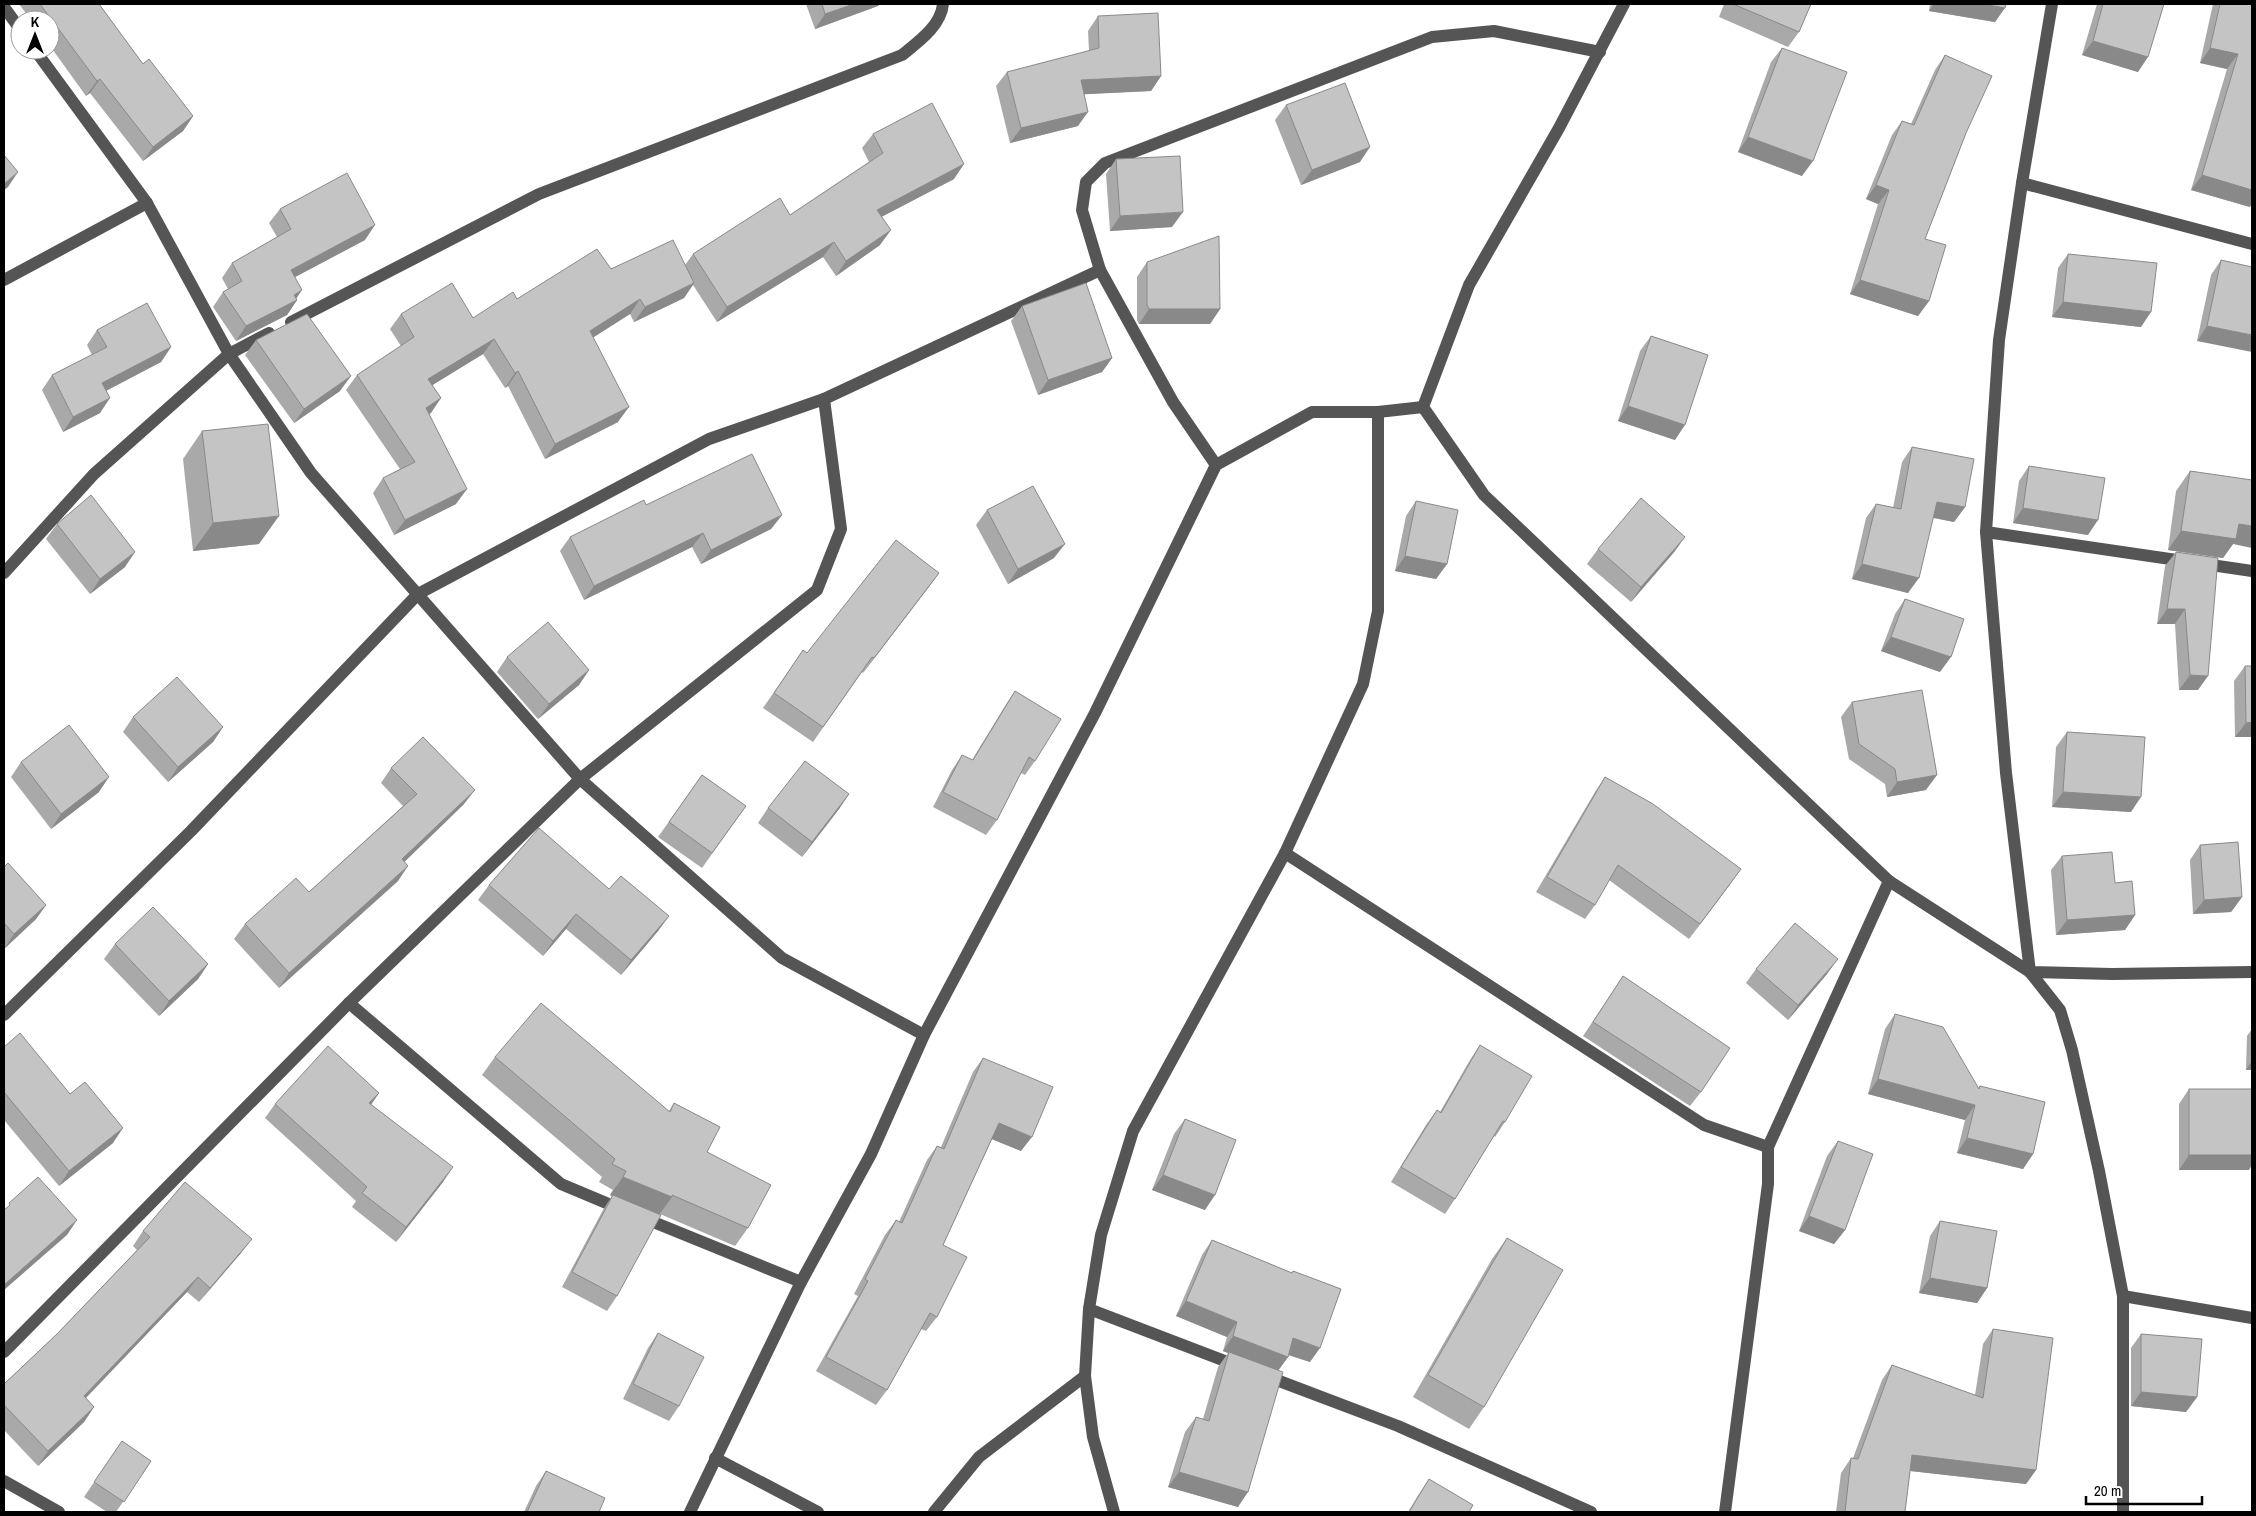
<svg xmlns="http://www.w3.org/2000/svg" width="2256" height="1516" font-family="'Archivo Narrow',sans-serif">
<rect width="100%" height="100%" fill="#fff"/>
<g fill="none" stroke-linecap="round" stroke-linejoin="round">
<g stroke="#555" stroke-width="12">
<polyline points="1624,4 1559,128 1469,285 1423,407 1484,495 1889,881 2030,972 2060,1010 2072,1050 2099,1171 2123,1296 2123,1512"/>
<polyline points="2052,4 2022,183 1999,340 1986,532 2006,773 2030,972 2112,974 2252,972"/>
<polyline points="4,7 20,29"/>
<polyline points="35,50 147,203 229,354 311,473 580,779 782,958 924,1035"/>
<polyline points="2022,183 2252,244"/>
<polyline points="4,280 147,203"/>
<path d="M 291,322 L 539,194 L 902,55 C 918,42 941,26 943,4"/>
<polyline points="1216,465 1173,402 1100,270 1082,210 1086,182 1105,163 1432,37 1494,31 1600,52"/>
<polyline points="1986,532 2252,571"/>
<polyline points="4,573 94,474 229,354 269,333"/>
<polyline points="1285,853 1704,1125 1768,1147"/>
<polyline points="349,1003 561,1184 623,1210"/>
<polyline points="4,1015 191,831 418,594 709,439 824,399 1100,270"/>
<polyline points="641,1217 801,1282"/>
<polyline points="2123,1296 2252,1318"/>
<polyline points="1089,1309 1238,1366"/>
<polyline points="4,1352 349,1003 580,779 817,590 841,529 824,399"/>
<polyline points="1266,1376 1398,1426 1591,1512"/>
<polyline points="715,1458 818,1512"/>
<polyline points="4,1481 59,1512"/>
<polyline points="690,1512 801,1282 871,1154 924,1035 1095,713 1216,465 1312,412 1378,412 1423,407"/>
<polyline points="934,1512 979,1457 1085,1376"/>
<polyline points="1114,1512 1093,1437 1085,1376 1089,1309 1101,1235 1133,1131 1285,853 1363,684 1378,611 1378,412"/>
<polyline points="1725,1512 1768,1184 1768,1147 1889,881"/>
</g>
</g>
<g fill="#a9a9a9">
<polygon points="19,4 99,4 143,64 193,116 183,131 143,161 90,93 86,96 50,46 50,20 31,20"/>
<polygon points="806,4 880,4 878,6 815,29"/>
<polygon points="1724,4 1811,4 1799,32 1788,47 1719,17"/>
<polygon points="1930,4 2006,4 1995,22 1929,11"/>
<polygon points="2097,4 2164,4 2138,72 2082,55"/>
<polygon points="2213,4 2252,4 2250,207 2191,190 2227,69 2200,63"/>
<polygon points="1098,16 1161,76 1151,91 1084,94 1078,126 1010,143 996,86 1007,72 1089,51 1088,31"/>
<polygon points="1782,48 1802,176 1738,152 1771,62"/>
<polygon points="1945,55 1966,133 1925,239 1929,301 1918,316 1850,294 1878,204 1866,199 1892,135 1902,121 1911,124 1935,70"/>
<polygon points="1286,105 1360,162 1301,185 1275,120"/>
<polygon points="873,134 954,179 881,217 880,245 836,276 823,257 717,322 693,285 684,298 634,322 630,314 593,337 618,422 545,459 508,386 505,388 483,354 432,385 441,398 429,414 456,504 394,535 373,493 383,478 400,469 346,390 357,375 401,346 390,329 401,314 473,318 517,299 611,269 685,265 693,254 790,215 869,162 862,148"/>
<polygon points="1116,159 1172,227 1110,231 1106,174"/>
<polygon points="280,209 365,240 295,277 296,299 297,300 287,315 236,341 213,307 223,292 228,289 222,278 232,263 277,237 269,223"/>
<polygon points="2068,254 2141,327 2052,317 2058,268"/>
<polygon points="2221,260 2252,267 2197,341 2211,275"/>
<polygon points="1147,262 1220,309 1210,324 1139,324 1137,320 1137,277"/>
<polygon points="1022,306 1112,358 1102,372 1038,395 1011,321"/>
<polygon points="97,330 171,347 161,362 106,391 100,413 63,432 42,390 52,375 92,355 87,345"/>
<polygon points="1651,336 1675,440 1618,421 1640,351"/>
<polygon points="256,340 340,391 294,423 245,355"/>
<polygon points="202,431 259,544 193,551 183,459"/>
<polygon points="1912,447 1965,507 1954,522 1933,518 1908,593 1852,579 1866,518 1876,504 1893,508 1902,462"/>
<polygon points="2029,466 2088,535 2013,523 2019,481"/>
<polygon points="2190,471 2233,544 2223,558 2168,550 2176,491"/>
<polygon points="1416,501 1447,564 1436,579 1395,571 1406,516"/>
<polygon points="646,505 782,515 771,529 701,564 692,547 584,600 560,551 570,537"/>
<polygon points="987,510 1054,558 1008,584 976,525"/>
<polygon points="57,524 125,567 90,594 46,539"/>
<polygon points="1598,549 1675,551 1631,602 1587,564"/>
<polygon points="2176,552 2218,558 2198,690 2179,690 2175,624 2157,624 2165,566"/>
<polygon points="939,573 928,588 863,673 862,672 813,742 763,708 803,650 807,653"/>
<polygon points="1905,599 1940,672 1881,651 1895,614"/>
<polygon points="507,657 589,670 579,685 538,719 497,672"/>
<polygon points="2245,666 2252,737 2235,737 2234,681"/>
<polygon points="1015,691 1035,761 1025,775 1021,773 997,820 986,835 933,807 952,770 962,755 972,760 1005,706"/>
<polygon points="1852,702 1926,790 1887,797 1885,784 1849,759 1841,717"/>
<polygon points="133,717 223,727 213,742 168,782 123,732"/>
<polygon points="2067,732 2131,812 2052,807 2056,747"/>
<polygon points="21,762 99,792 51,829 11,777"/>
<polygon points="391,768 464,804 404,862 398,881 279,988 234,939 245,924 309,892 403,806 381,783"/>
<polygon points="702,775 746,806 702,868 658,837"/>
<polygon points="1605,777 1731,883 1689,939 1609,880 1595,905 1585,919 1536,892 1595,792"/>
<polygon points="849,794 839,809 802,857 758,823 768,808"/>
<polygon points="2200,845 2242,897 2231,912 2193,914 2190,860"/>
<polygon points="2062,856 2115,883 2135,915 2125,930 2056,935 2051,870"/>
<polygon points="4,867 46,905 36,919 4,949"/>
<polygon points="489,885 609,889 669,916 658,931 621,975 566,929 543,956 478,900"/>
<polygon points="115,944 208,964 198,979 159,1016 104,959"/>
<polygon points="1756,969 1827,974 1788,1020 1746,983"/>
<polygon points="1623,976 1701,1092 1690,1106 1583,1036"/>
<polygon points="1895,1014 1978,1088 1980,1086 2033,1154 2023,1169 1957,1153 1965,1120 1868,1094 1885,1029"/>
<polygon points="2252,1029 2252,1070 2246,1070 2247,1036"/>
<polygon points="1480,1045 1505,1122 1495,1137 1494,1136 1455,1199 1445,1214 1391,1182 1426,1125 1437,1110 1440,1112 1470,1060"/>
<polygon points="4,1047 70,1094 113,1143 59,1186 4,1120"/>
<polygon points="495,1057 669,1111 674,1103 707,1152 748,1228 735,1246 660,1214 617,1296 607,1311 562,1287 603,1210 612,1196 610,1195 613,1190 599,1182 602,1177 482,1075"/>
<polygon points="983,1058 1021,1151 992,1139 943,1245 937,1317 926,1331 921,1329 887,1390 876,1405 816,1371 858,1296 854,1294 885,1235 896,1220 899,1222 927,1160 937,1146 941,1147 973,1072"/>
<polygon points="2189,1089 2249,1170 2179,1170 2179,1104"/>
<polygon points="379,1093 371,1105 443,1182 396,1242 352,1207 356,1201 265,1118 275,1104"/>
<polygon points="1185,1119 1205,1210 1152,1190 1174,1134"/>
<polygon points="1838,1141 1845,1230 1834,1244 1799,1231 1827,1156"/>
<polygon points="1940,1221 1987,1288 1977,1303 1919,1293 1930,1236"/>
<polygon points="143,1231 241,1253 199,1302 187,1292 86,1398 94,1407 84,1422 38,1466 4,1430 4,1384 57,1334 137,1250 133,1246"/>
<polygon points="1507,1238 1484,1407 1469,1429 1413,1397 1492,1259"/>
<polygon points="1212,1240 1292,1273 1293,1271 1310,1362 1288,1355 1288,1357 1278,1371 1238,1507 1168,1487 1185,1432 1196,1417 1203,1419 1218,1367 1228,1353 1223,1351 1227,1337 1176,1316 1202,1255"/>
<polygon points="1993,1329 2036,1470 2026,1484 1910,1471 1905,1512 1836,1512 1841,1473 1851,1458 1853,1458 1882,1380 1892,1365 1975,1395 1983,1344"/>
<polygon points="658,1333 679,1406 669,1421 623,1399 648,1348"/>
<polygon points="2141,1334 2197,1397 2186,1412 2131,1406 2131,1348"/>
<polygon points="122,1441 151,1461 116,1512 107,1512 84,1497"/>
<polygon points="546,1471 599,1512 524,1512 536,1486"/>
<polygon points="1429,1479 1469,1512 1408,1512 1419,1494"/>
</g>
<g fill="#898989">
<polygon points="854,4 880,4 878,6 815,29 825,14"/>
<polygon points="1934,4 1983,4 2005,8 1995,22 1929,11"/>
<polygon points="2093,41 2148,57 2138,72 2082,55"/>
<polygon points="2210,48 2238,54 2227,69 2200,63"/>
<polygon points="1161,76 1151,91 1070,95 1081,80"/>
<polygon points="100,79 90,93 86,96 97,81"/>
<polygon points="1088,112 1078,126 1010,143 1021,128"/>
<polygon points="193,116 183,131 143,161 153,147"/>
<polygon points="1748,137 1813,161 1802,176 1738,152"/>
<polygon points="1370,147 1360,162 1301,185 1312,170"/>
<polygon points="964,164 954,179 866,225 877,210"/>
<polygon points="18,172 8,187 4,190 4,184"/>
<polygon points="2202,175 2252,190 2252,203 2250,207 2191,190"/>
<polygon points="1876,185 1889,190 1878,204 1866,199"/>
<polygon points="1183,212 1172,227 1110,231 1120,216"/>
<polygon points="375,225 365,240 280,285 291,270"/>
<polygon points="891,230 880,245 836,276 846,261"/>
<polygon points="834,242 823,257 717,322 727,307"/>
<polygon points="1860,280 1929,301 1918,316 1850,294"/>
<polygon points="694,283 684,298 634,322 645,307"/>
<polygon points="302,290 294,302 297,300 287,315 236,341 246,326"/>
<polygon points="640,299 630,314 580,346 590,331"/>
<polygon points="2063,302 2151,312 2141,327 2052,317"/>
<polygon points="1149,309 1220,309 1210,324 1139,324"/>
<polygon points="2207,326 2252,335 2252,352 2197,341"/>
<polygon points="494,339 483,354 418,394 428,379"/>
<polygon points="171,347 161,362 92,398 102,383"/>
<polygon points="1112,358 1102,372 1038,395 1048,380"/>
<polygon points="518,371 508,386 505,388 515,373"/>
<polygon points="351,376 340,391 294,423 304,409"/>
<polygon points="110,398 100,413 63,432 73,417"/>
<polygon points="441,398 431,413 416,423 426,408"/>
<polygon points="1628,406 1685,425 1675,440 1618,421"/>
<polygon points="629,407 618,422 545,459 555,444"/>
<polygon points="467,489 456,504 394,535 405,520"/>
<polygon points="1937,502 1965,507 1954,522 1926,516"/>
<polygon points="2023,508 2098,520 2088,535 2013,523"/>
<polygon points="782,515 771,529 701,564 711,550"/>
<polygon points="279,516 259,544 193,551 213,523"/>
<polygon points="2239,524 2252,526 2252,548 2233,544 2223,558 2168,550 2181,531"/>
<polygon points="703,533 692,547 584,600 594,586"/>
<polygon points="1685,537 1675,551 1631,602 1641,587"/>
<polygon points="1065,544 1054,558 1008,584 1018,569"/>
<polygon points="135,552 125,567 90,594 100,579"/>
<polygon points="1405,556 1447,564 1436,579 1395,571"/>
<polygon points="1862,564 1919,578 1908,593 1852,579"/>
<polygon points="939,573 928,588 863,673 874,658"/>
<polygon points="2167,609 2185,609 2175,624 2157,624"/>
<polygon points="1891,637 1951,657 1940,672 1881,651"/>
<polygon points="589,670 579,685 538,719 549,704"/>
<polygon points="2190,675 2208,676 2198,690 2179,690"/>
<polygon points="2252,722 2252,737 2235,737 2246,723"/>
<polygon points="223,727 213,742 168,782 178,767"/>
<polygon points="1937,775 1926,790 1887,797 1897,782"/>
<polygon points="109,777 99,792 51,829 61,814"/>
<polygon points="475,790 464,804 392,874 402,859"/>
<polygon points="2063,792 2141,797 2131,812 2052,807"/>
<polygon points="849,794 839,809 802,857 812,842"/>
<polygon points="408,866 398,881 279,988 289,973"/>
<polygon points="1741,869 1731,883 1689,939 1700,924"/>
<polygon points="2242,897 2231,912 2193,914 2204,900"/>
<polygon points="46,905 36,919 4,949 14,934"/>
<polygon points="576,914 566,929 543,956 553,941"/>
<polygon points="2135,915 2125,930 2056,935 2067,920"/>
<polygon points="669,916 658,931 621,975 631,960"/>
<polygon points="1838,959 1827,974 1788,1020 1798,1005"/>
<polygon points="208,964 198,979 159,1016 169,1001"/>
<polygon points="2252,1061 2252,1070 2246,1070"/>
<polygon points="1878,1079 1975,1105 1965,1120 1868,1094"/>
<polygon points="379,1093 369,1107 369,1103"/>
<polygon points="999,1123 1032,1137 1021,1151 989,1138"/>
<polygon points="123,1128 113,1143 59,1186 69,1171"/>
<polygon points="1967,1138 2033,1154 2023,1169 1957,1153"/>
<polygon points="2189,1155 2252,1155 2252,1165 2249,1170 2179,1170"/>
<polygon points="453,1167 443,1182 396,1242 406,1227"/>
<polygon points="1163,1175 1215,1195 1205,1210 1152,1190"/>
<polygon points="623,1177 672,1197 659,1215 610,1195"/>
<polygon points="1809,1216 1845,1230 1834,1244 1799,1231"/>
<polygon points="77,1220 67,1235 4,1290 4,1285"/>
<polygon points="252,1239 241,1253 199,1302 210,1288"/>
<polygon points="198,1277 187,1292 73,1411 84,1396"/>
<polygon points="1930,1278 1987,1288 1977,1303 1919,1293"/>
<polygon points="1186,1301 1237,1322 1227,1337 1176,1316"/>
<polygon points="1233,1336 1288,1357 1277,1372 1223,1351"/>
<polygon points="1293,1338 1320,1348 1310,1362 1283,1353"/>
<polygon points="2141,1392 2197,1397 2186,1412 2131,1406"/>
<polygon points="94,1407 84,1422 38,1466 48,1451"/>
<polygon points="1912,1455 2036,1470 2026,1484 1902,1470"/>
<polygon points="1179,1472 1248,1492 1238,1507 1168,1487"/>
</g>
<g fill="#c4c4c4" stroke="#898989">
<polygon points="40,4 99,4 143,64 149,59 193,116 153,147 100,79 97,81"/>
<polygon points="822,4 854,4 825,14"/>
<polygon points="1733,4 1811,4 1799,32"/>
<polygon points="1983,4 2006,4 2005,8"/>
<polygon points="2103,4 2164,4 2148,57 2093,41"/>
<polygon points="2220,4 2252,4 2252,190 2202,175 2238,54 2210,48"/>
<polygon points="1158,13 1161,76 1081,80 1088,112 1021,128 1007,72 1099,48 1098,16"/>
<polygon points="1782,48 1847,72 1813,161 1748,137"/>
<polygon points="1945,55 1992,76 1966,133 1925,239 1946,245 1929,301 1860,280 1889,190 1876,185 1902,121 1914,125"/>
<polygon points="1345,83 1370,147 1312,170 1286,105"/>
<polygon points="932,103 964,164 877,210 891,230 846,261 834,242 727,307 693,254 780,198 790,215 883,153 873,134"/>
<polygon points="4,155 18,172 4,184"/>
<polygon points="1180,156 1183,212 1120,216 1116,159"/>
<polygon points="347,173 375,225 291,270 302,290 294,295 297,300 246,326 223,292 242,281 232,263 291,229 280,209"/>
<polygon points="1219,236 1220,309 1149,309 1147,305 1147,262"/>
<polygon points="673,240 694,283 645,307 640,299 590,331 629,407 555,444 518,371 515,373 494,339 428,379 441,398 426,408 467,489 405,520 383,478 415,462 357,375 414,337 401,314 452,283 473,318 513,292 517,299 597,249 611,269"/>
<polygon points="2068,254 2157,263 2151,312 2063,302"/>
<polygon points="2221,260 2252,267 2252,335 2207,326"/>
<polygon points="1086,283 1112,358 1048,380 1022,306"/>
<polygon points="147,303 171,347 102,383 110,398 73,417 52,375 107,347 97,330"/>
<polygon points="307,314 351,376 304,409 256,340"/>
<polygon points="1651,336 1708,355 1685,425 1628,406"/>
<polygon points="268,424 279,516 213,523 202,431"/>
<polygon points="1912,447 1974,459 1965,507 1937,502 1919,578 1862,564 1876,504 1901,509"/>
<polygon points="752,454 782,515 711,550 703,533 594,586 570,537 644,500 646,505"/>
<polygon points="2029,466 2105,478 2098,520 2023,508"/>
<polygon points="2190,471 2252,480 2252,526 2239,524 2236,539 2181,531"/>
<polygon points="1033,486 1065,544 1018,569 987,510"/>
<polygon points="91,495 135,552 100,579 57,524"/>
<polygon points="1641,498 1685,537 1641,587 1598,549"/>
<polygon points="1416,501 1458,510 1447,564 1405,556"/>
<polygon points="896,540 939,573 874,658 872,657 823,727 774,693 803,650 807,653"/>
<polygon points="2176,552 2218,558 2208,676 2190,675 2185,609 2167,609"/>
<polygon points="1905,599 1964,619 1951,657 1891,637"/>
<polygon points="548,622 589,670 549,704 507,657"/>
<polygon points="2245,666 2252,666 2252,722 2246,723"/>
<polygon points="177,677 223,727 178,767 133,717"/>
<polygon points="1922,690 1937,775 1897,782 1895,769 1859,744 1852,702"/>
<polygon points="1015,691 1061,719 1035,761 1029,757 997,820 943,792 962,755 973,760"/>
<polygon points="69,725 109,777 61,814 21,762"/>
<polygon points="2067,732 2145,737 2141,797 2063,792"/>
<polygon points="423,737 475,790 402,859 408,866 289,973 245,924 296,878 309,892 417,794 391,768"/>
<polygon points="805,761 849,794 812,842 768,808"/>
<polygon points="702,775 746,806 712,853 669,822"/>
<polygon points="1605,777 1653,804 1741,869 1700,924 1618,865 1595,905 1547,877"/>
<polygon points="539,828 609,889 621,876 669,916 631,960 576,914 553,941 489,885"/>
<polygon points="2238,842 2242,897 2204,900 2200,845"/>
<polygon points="2112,852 2115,883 2132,881 2135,915 2067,920 2062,856"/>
<polygon points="8,863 46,905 14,934 4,923 4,867"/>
<polygon points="153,907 208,964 169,1001 115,944"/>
<polygon points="1795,923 1838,959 1798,1005 1756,969"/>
<polygon points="1623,976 1730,1048 1701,1092 1593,1022"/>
<polygon points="541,1003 670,1112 674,1103 720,1127 707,1152 771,1185 748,1228 672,1195 672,1197 623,1177 626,1171 612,1164 615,1159 495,1057"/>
<polygon points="1895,1014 1943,1027 1979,1089 1980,1086 2045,1102 2033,1154 1967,1138 1975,1105 1878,1079"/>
<polygon points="20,1033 70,1094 85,1082 123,1128 69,1171 4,1092 4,1047"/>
<polygon points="1480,1045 1532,1076 1505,1122 1503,1121 1455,1199 1401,1167 1437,1110 1441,1113"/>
<polygon points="328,1046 379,1093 369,1103 453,1167 406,1227 362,1193 367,1187 275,1104"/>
<polygon points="983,1058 1053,1087 1032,1137 999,1123 943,1245 967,1257 937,1317 930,1313 887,1390 826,1357 868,1281 865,1279 896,1220 902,1223 937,1146 944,1149"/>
<rect x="2189" y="1089" width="63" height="66"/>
<polygon points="1185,1119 1236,1140 1215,1195 1163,1175"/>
<polygon points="1838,1141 1873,1154 1845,1230 1809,1216"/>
<polygon points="38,1177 77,1220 4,1285 4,1210 10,1205 9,1203"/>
<polygon points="185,1182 252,1239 210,1288 198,1277 84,1396 94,1407 48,1451 4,1405 4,1384 57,1334 150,1237 143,1231"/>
<polygon points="613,1195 661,1215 617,1296 572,1272"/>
<polygon points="1940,1221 1997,1231 1987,1288 1930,1278"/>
<polygon points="1507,1238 1563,1270 1484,1407 1428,1375"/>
<polygon points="1212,1240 1292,1273 1293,1271 1341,1289 1320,1348 1293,1338 1288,1357 1233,1336 1237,1322 1186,1301"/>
<polygon points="1993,1329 2053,1338 2036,1470 1912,1455 1905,1512 1845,1512 1851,1458 1858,1459 1892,1365 1983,1398"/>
<polygon points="658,1333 704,1357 679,1406 633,1384"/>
<polygon points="2141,1334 2202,1339 2197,1397 2141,1392"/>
<polygon points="1229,1352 1283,1372 1248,1492 1179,1472 1196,1417 1209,1421"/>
<polygon points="122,1441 151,1461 124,1502 94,1482"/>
<polygon points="546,1471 605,1498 599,1512 527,1512"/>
<polygon points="1429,1479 1473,1505 1469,1512 1409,1512"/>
</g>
<rect width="2256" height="1516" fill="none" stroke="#000000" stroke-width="10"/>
<g transform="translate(35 35)"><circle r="24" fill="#ffffff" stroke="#999999"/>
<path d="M0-4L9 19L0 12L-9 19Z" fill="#000000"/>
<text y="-8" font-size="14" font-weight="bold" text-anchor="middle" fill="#000000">K</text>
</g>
<path d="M2086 1496v8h116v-8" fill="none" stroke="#000000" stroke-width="2.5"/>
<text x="2094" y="1496" font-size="15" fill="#000000" stroke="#ffffff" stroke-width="4" paint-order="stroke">20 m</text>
</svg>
